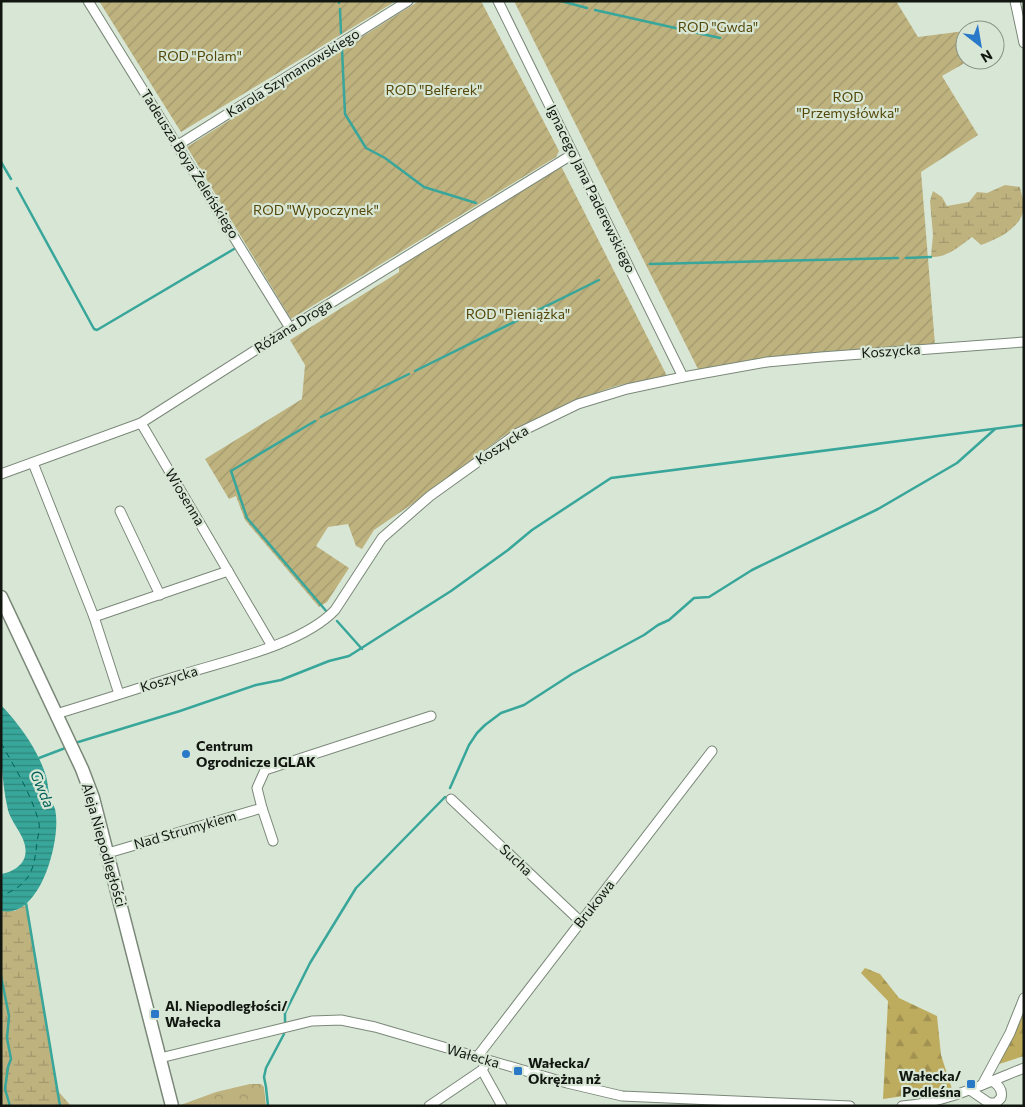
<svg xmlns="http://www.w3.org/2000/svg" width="1025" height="1107" font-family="Commissioner,sans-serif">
<defs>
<pattern id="forest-firs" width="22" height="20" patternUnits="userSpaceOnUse" patternTransform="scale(1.25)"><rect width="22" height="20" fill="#bdab5e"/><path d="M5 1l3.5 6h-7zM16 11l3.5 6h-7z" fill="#a19251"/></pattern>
<pattern id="wetland-marsh" width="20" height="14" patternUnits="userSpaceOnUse" patternTransform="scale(1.25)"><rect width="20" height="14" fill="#beb27f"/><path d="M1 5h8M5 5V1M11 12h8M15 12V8" fill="none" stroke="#a2986d"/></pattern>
<pattern id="park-crowns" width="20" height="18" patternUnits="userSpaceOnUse" patternTransform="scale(1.25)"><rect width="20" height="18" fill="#beb27f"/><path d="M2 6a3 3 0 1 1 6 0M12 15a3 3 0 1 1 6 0" fill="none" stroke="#a2986d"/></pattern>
<pattern id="garden-furrows" width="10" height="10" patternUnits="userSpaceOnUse" patternTransform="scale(1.25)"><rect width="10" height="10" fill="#beb27f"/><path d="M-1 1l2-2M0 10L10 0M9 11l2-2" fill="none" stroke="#a2986d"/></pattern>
<pattern id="water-rules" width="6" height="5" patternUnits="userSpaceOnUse" patternTransform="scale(1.25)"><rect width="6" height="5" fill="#38a69a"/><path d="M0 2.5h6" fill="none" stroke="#2e867c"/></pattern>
</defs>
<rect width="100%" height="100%" fill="#d8e7d5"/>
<g fill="url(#forest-firs)">
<polygon points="865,968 880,974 899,998 937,1016 941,1055 952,1089 883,1099 888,1001 861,973"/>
<polygon points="1024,1003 1024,1056 996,1065"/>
</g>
<g fill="url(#wetland-marsh)">
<path d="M 1005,185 L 1020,187 C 1021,193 1024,201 1024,207 C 1022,228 998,239 981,245 L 972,237 C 960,246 947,258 931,257 L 933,235 L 930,201 L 933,191 L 942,197 L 947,206 L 969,202 L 977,192 L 987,193 Z"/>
<polygon points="27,904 58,1091 71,1106 1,1106 1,911 15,911"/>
</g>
<polygon fill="url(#park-crowns)" points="250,1084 261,1084 264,1087 266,1106 178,1106 216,1092"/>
<g fill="url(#garden-furrows)">
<polygon points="99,1 396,1 181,132"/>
<polygon points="419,1 481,1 559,151 556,157 291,319 187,147"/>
<polygon points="514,1 896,1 918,37 965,31 965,60 970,60 942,76 978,135 921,172 935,345 699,371"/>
<polygon points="561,166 667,376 616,386 579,399 554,410 502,437 427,494 374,530 362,549 356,546 348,524 328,527 316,546 349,568 327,602 319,607 245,520 236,496 229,499 205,459 302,399 305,365 290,340 399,272 399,266"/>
</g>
<path fill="url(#water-rules)" d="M 1,705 C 20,725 38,750 46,776 C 48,783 48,791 50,798 C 51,802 54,805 55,809 C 60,831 50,870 38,889 C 29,903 19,914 1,911 L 1,874 C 10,873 23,866 25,856 C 29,839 12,825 8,810 C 0,776 1,740 1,705 Z"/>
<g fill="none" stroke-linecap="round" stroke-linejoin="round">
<g stroke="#38a69a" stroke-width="2.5">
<polyline points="339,1 339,3"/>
<polyline points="561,1 587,8"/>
<polyline points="340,9 341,33"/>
<polyline points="595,10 720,38"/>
<polyline points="342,49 345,114 366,148 385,158 424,187 476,203"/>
<polyline points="1,162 11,179"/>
<polyline points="17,188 94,329 97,330 234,249"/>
<polyline points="906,258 931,257"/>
<polyline points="650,264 898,258"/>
<polyline points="415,371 599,280"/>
<polyline points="321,417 409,374"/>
<polyline points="315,421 231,471 247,518 327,612"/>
<polyline points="337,621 362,649"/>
<polyline points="75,743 180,711 256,685 281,680 329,661 349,656 451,591 508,550 532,530 611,478 1024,425"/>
<polyline points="39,758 68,747"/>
<polyline points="450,788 469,745 477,733 485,725 501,713 524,705 572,674 644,635 658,625 669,620 694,598 709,597 752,570 878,509 957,463 995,429"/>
<polyline points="26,903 60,1106"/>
<polyline points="1,976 9,1016 7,1038 11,1059 8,1067 5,1089 10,1106"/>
<polyline points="285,1021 285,1013 310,963 356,888 445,797"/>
<polyline points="268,1106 266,1087 264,1077 266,1068 284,1034"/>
</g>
<path stroke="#02615a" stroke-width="1" stroke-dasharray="6 5" stroke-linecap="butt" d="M 1,743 C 15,768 32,795 39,823 C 40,829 38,836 37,842 C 34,872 30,884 1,896"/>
<g stroke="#7a8878" stroke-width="11">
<g id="street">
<polyline points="88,1 290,328"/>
<polyline points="498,1 683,377"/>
<polyline points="1015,1 1024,43"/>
<polyline points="178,145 408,1"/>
<polyline points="141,423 272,646"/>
<polyline points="33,463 94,617 119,694"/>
<polyline points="1,474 141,423 287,330 573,154"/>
<polyline points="120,511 160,595"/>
<polyline points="94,617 228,571"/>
<path d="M 56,714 C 99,701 142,687 184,674 C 229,660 303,644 335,610 L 382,538 L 430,496 L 518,433 L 578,404 L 627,389 L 683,377 L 767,362 L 821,357 L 1024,342"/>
<polyline points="451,799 580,921"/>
<polyline points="273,841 262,808 257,788 265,770 431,716"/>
<polyline points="108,853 262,808"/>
<polyline points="477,1057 712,751"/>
<polyline points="160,1058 312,1021 341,1020 375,1027 567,1083 622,1096 850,1106"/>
<polyline points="482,1070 502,1106"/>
<polyline points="982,1085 1010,1033 1024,998"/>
<path d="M 970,1090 L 989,1103 L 996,1103 L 1001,1098 C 1003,1090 999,1085 992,1081"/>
<polyline points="429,1106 482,1070 488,1060"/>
<path d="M 902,1106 C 945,1103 984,1084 1024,1068"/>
</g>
</g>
<g stroke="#7a8878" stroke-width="15">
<polyline id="secondary" points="1,597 82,769 93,798 172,1106"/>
</g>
<use href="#street" stroke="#fff" stroke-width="9"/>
<use href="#secondary" stroke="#fff" stroke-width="12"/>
</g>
<g fill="#2a79c8" stroke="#d8e7d5" stroke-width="2">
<circle cx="186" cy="754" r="5"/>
<rect x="150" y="1009" width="10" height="10" rx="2.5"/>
<rect x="513" y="1066" width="10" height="10" rx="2.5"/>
<rect x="966" y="1079" width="10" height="10" rx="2.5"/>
</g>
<g text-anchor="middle" stroke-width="4.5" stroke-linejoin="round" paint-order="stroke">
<g font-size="14" fill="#544709" stroke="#d8e7d5">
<text x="718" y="32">ROD "Gwda"</text>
<text x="200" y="61">ROD "Polam"</text>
<text x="434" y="95">ROD "Belferek"</text>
<text x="848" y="102">ROD<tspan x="848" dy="16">"Przemysłówka"</tspan></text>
<text x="316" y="215">ROD "Wypoczynek"</text>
<text x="518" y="319">ROD "Pieniążka"</text>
</g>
<g font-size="14" fill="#111610" stroke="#d8e7d5">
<text transform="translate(293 73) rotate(-32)" y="5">Karola Szymanowskiego</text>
<text transform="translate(190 164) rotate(58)" y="5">Tadeusza Boya Żeleńskiego</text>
<text transform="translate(591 189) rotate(64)" y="5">Ignacego Jana Paderewskiego</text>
<text transform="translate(293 326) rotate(-32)" y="5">Różana Droga</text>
<text transform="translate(891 351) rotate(-4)" y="5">Koszycka</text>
<text transform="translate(502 445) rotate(-33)" y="5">Koszycka</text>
<text transform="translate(185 497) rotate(59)" y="5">Wiosenna</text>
<text transform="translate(169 679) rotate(-17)" y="5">Koszycka</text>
<text transform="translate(185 830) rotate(-16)" y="5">Nad Strumykiem</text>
<text transform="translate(104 845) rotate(74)" y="5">Aleja Niepodległości</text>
<text transform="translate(516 860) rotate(43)" y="5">Sucha</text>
<text transform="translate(594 904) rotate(-52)" y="5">Brukowa</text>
<text transform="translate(473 1056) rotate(16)" y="5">Wałecka</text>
</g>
<g font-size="14" font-weight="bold" fill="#111610" stroke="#d8e7d5" text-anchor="start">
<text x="196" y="751">Centrum<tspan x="196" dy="16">Ogrodnicze IGLAK</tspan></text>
<text x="165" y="1011">Al. Niepodległości/<tspan x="165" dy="16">Wałecka</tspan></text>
<text x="528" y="1068">Wałecka/<tspan x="528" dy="16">Okrężna nż</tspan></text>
<text x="961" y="1081" text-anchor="end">Wałecka/<tspan x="961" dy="16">Podleśna</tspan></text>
</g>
<g font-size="15" font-style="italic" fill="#02615a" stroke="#d8e7d5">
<text transform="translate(42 789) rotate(67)" y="5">Gwda</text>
</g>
</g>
<rect width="1025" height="1107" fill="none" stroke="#111610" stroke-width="5"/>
<g transform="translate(980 45) rotate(149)"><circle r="24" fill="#d8e7d5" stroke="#889386"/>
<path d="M0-4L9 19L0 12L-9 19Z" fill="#2a79c8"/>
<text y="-8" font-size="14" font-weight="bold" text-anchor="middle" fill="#111610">N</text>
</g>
</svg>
